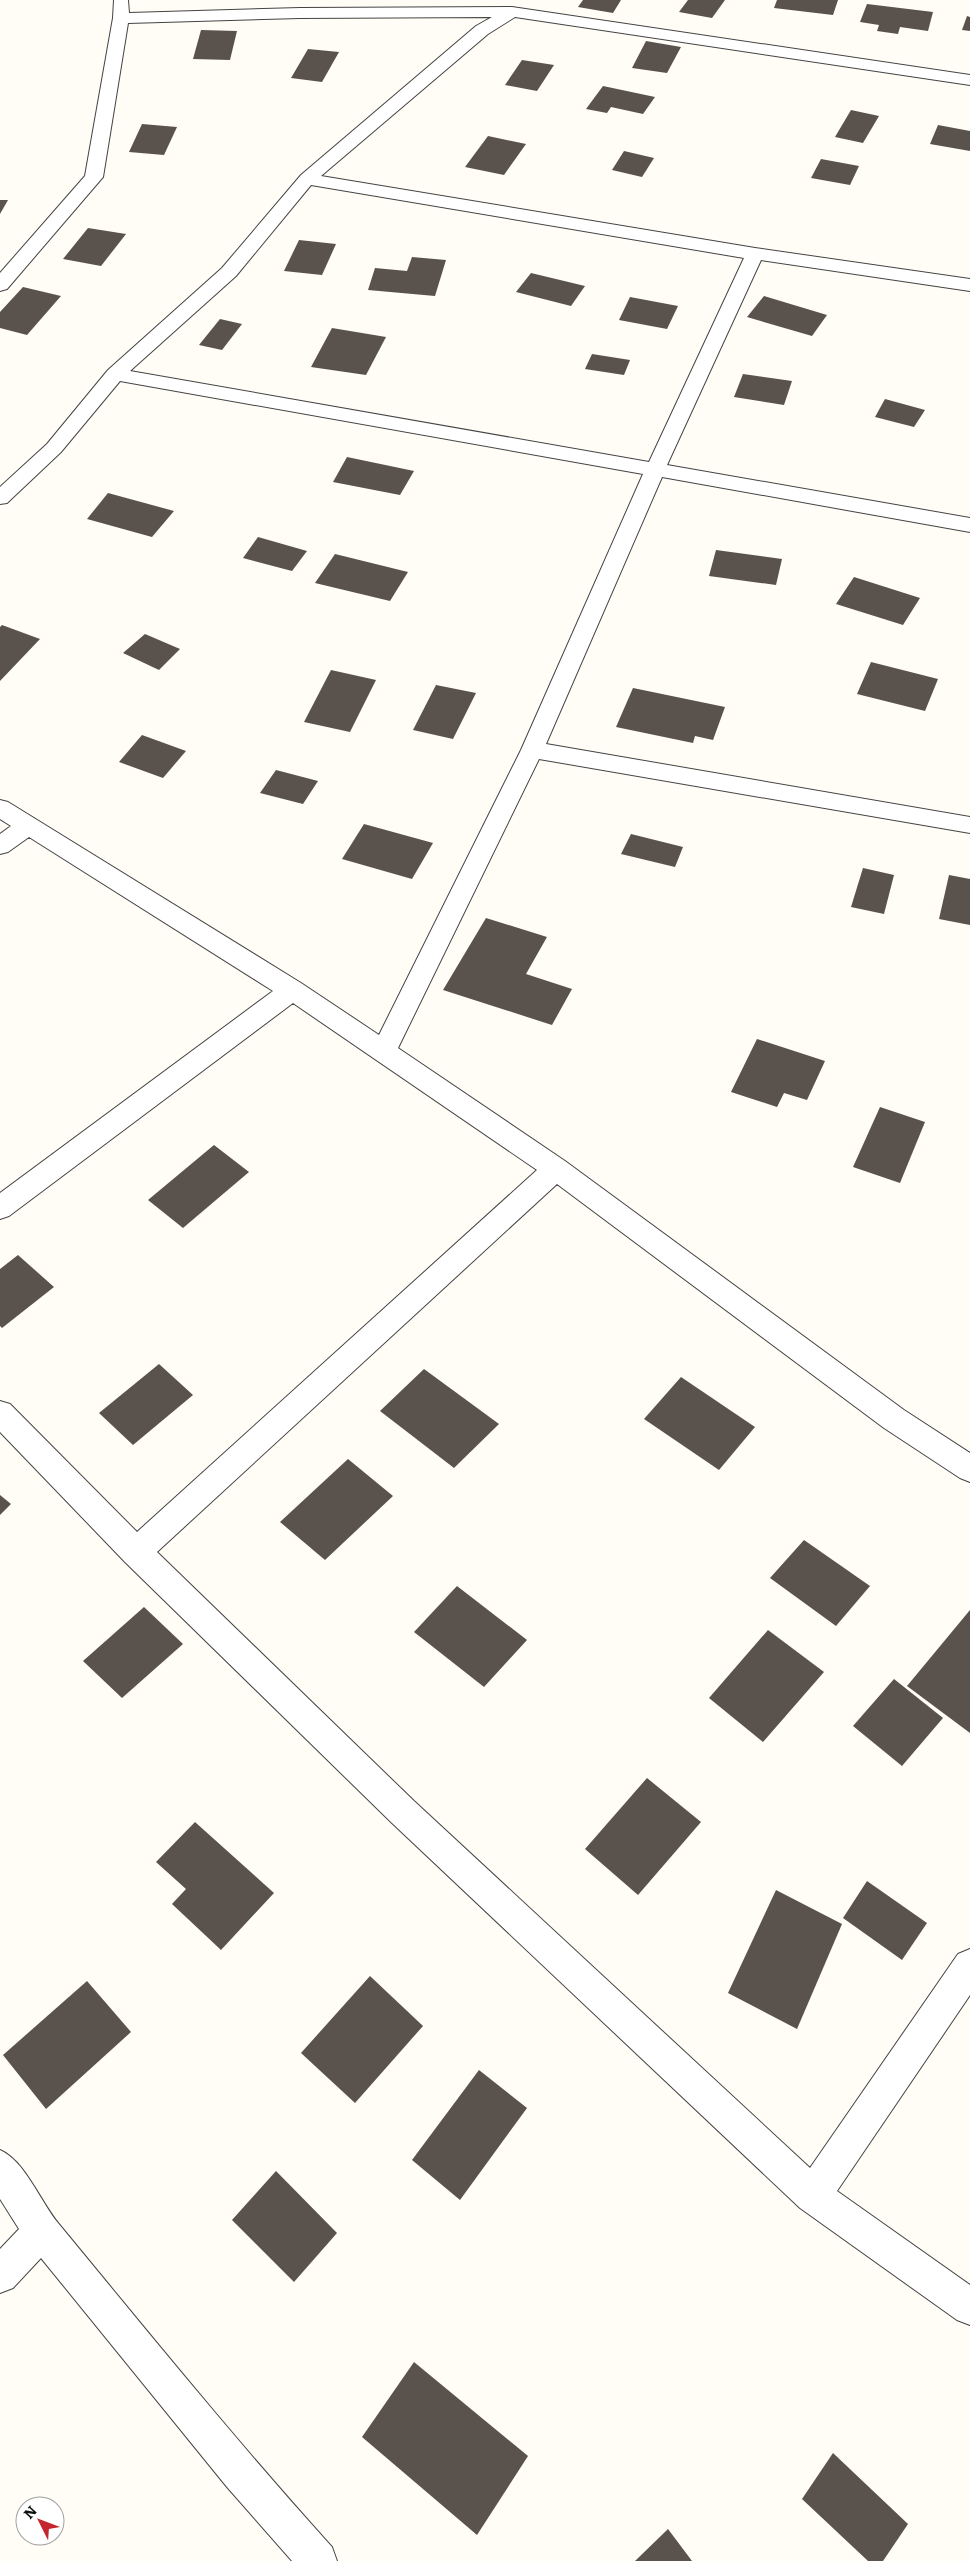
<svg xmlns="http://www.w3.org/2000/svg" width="970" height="2561" font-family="Literata,serif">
<rect width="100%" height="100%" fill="#fffdf5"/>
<g fill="#5a524d">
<polygon points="583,0 621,0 613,13 578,7"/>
<polygon points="688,0 725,0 712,18 679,12"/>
<polygon points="777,0 838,0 833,15 774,8"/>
<polygon points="867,4 933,12 928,31 900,27 898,34 877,31 879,25 860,22"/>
<polygon points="967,16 970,17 970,31 962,30"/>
<polygon points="201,30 237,31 230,60 193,59"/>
<polygon points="646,41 681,47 667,73 632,68"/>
<polygon points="308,49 339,52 322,82 291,78"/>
<polygon points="522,60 554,65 537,91 505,85"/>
<polygon points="603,86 655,97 643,114 611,107 607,113 586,109"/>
<polygon points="851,110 879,116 863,143 835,137"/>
<polygon points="142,124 177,127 164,155 129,152"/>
<polygon points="938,125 970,131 970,151 930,144"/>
<polygon points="488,136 526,144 504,175 465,167"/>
<polygon points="624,151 654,158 642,177 612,170"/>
<polygon points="821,159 859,166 850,185 811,178"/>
<polygon points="0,200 8,200 0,214"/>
<polygon points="88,228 126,234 101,266 63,259"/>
<polygon points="299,240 336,244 322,275 284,271"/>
<polygon points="412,257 446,260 435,296 368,290 375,268 407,271"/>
<polygon points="531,273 585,286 571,306 516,292"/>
<polygon points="23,287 61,296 27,335 0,328 0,312"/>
<polygon points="764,296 827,315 812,336 747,317"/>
<polygon points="630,297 678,306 667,329 619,320"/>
<polygon points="220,319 242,324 222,350 199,345"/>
<polygon points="332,328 386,337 366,375 311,367"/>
<polygon points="592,354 630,360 624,375 585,369"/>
<polygon points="743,374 792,381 784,405 734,397"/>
<polygon points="885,399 925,410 914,427 875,417"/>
<polygon points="347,457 414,471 400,495 333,482"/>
<polygon points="108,493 174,511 152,537 87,519"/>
<polygon points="258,537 307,551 292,571 243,558"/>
<polygon points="716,550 782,559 776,585 709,576"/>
<polygon points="335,554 408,572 390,601 315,583"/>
<polygon points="854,577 920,598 903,625 836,604"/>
<polygon points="2,625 40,639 0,681 0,627"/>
<polygon points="145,634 180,649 159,670 123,653"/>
<polygon points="871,662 938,679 925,711 857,694"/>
<polygon points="331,670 376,680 350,732 304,722"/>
<polygon points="436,685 476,693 453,739 413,730"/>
<polygon points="633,688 725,707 713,740 695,736 693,743 616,727"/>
<polygon points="142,735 186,751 163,778 119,762"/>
<polygon points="276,770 318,781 303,804 260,793"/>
<polygon points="364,824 433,843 412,879 342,859"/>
<polygon points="631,834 683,847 675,867 621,854"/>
<polygon points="863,868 894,875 884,914 851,907"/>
<polygon points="949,875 970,879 970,925 939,919"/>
<polygon points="486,918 547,937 526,974 572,989 552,1025 443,990"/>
<polygon points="757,1039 825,1061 807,1100 784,1093 777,1107 731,1092"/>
<polygon points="880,1107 925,1122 900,1183 853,1167"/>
<polygon points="214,1145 249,1172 183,1228 148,1200"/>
<polygon points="18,1255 54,1287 2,1328 0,1326 0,1269"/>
<polygon points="159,1364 193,1395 133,1445 99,1413"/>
<polygon points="424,1369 499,1424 454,1468 380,1411"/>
<polygon points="681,1377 755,1427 719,1470 644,1419"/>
<polygon points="348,1459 393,1496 325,1560 280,1522"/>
<polygon points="0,1495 11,1504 0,1515"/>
<polygon points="804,1540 870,1586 836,1626 770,1578"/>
<polygon points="457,1586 527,1640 484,1687 414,1632"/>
<polygon points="144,1607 183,1644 122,1698 83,1661"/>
<polygon points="970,1610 970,1733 907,1686"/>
<polygon points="768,1630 824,1672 763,1742 709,1698"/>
<polygon points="894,1679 943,1718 902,1766 853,1726"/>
<polygon points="647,1778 701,1822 638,1895 585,1849"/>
<polygon points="195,1822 274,1893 221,1950 172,1904 186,1889 156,1862"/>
<polygon points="867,1881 927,1923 902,1960 843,1918"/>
<polygon points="776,1890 842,1924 797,2029 728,1993"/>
<polygon points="370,1976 423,2026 355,2103 301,2053"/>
<polygon points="87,1981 131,2032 46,2109 3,2055"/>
<polygon points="479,2070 527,2108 460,2200 412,2160"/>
<polygon points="276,2171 337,2233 294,2282 232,2220"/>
<polygon points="414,2362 528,2456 477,2535 362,2437"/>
<polygon points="833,2453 908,2524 883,2561 868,2561 802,2499"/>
<polygon points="668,2529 692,2561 635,2561"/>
</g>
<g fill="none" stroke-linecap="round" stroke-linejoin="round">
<g stroke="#444" stroke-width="2">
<g id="minor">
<path d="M 114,0 L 128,0 L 129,13 L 300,8 L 512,7 L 970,75 L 970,85 L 515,17 L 488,34 L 321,176 L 755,248 L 970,279 L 970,291 L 761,260 L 667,465 L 970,518 L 970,532 L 662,477 L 546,744 L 970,817 L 970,833 L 539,759 L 398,1048 L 565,1161 L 904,1410 L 970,1453 L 970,1482 L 960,1478 L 884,1428 L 557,1184 L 157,1552 L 414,1801 L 810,2168 L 958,1954 L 970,1949 L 970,1995 L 837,2191 L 970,2285 L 970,2325 L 957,2320 L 800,2208 L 392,1823 L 125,1562 L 0,1432 L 0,1401 L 10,1404 L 137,1532 L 537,1170 L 293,1003 L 9,1216 L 0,1219 L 0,1193 L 273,991 L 29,837 L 8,852 L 0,854 L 0,834 L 11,826 L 0,819 L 0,800 L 8,802 L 301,983 L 379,1035 L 521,750 L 643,474 L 120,381 L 61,452 L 7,503 L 0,504 L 0,487 L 47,444 L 108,370 L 222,268 L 301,175 L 476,26 L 492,17 L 300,18 L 128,23 L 103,177 L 7,289 L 0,291 L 0,273 L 85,176 L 113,18 ZM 311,185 L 744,258 L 649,462 L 130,371 L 236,276 Z"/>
<path d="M 0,2150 C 25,2161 40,2201 58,2223 C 148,2332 237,2442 332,2547 L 337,2561 L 292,2561 L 227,2487 L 41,2258 L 13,2288 L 0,2293 L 0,2249 L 19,2229 L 0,2199 Z"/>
</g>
</g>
<use href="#minor" fill="#fff" fill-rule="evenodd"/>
</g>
<g transform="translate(40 2521) rotate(312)"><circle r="24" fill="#ffffff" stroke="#a0a0a0"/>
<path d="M0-4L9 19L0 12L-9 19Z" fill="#c4262e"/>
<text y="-8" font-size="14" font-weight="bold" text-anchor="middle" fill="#111111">N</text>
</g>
</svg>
